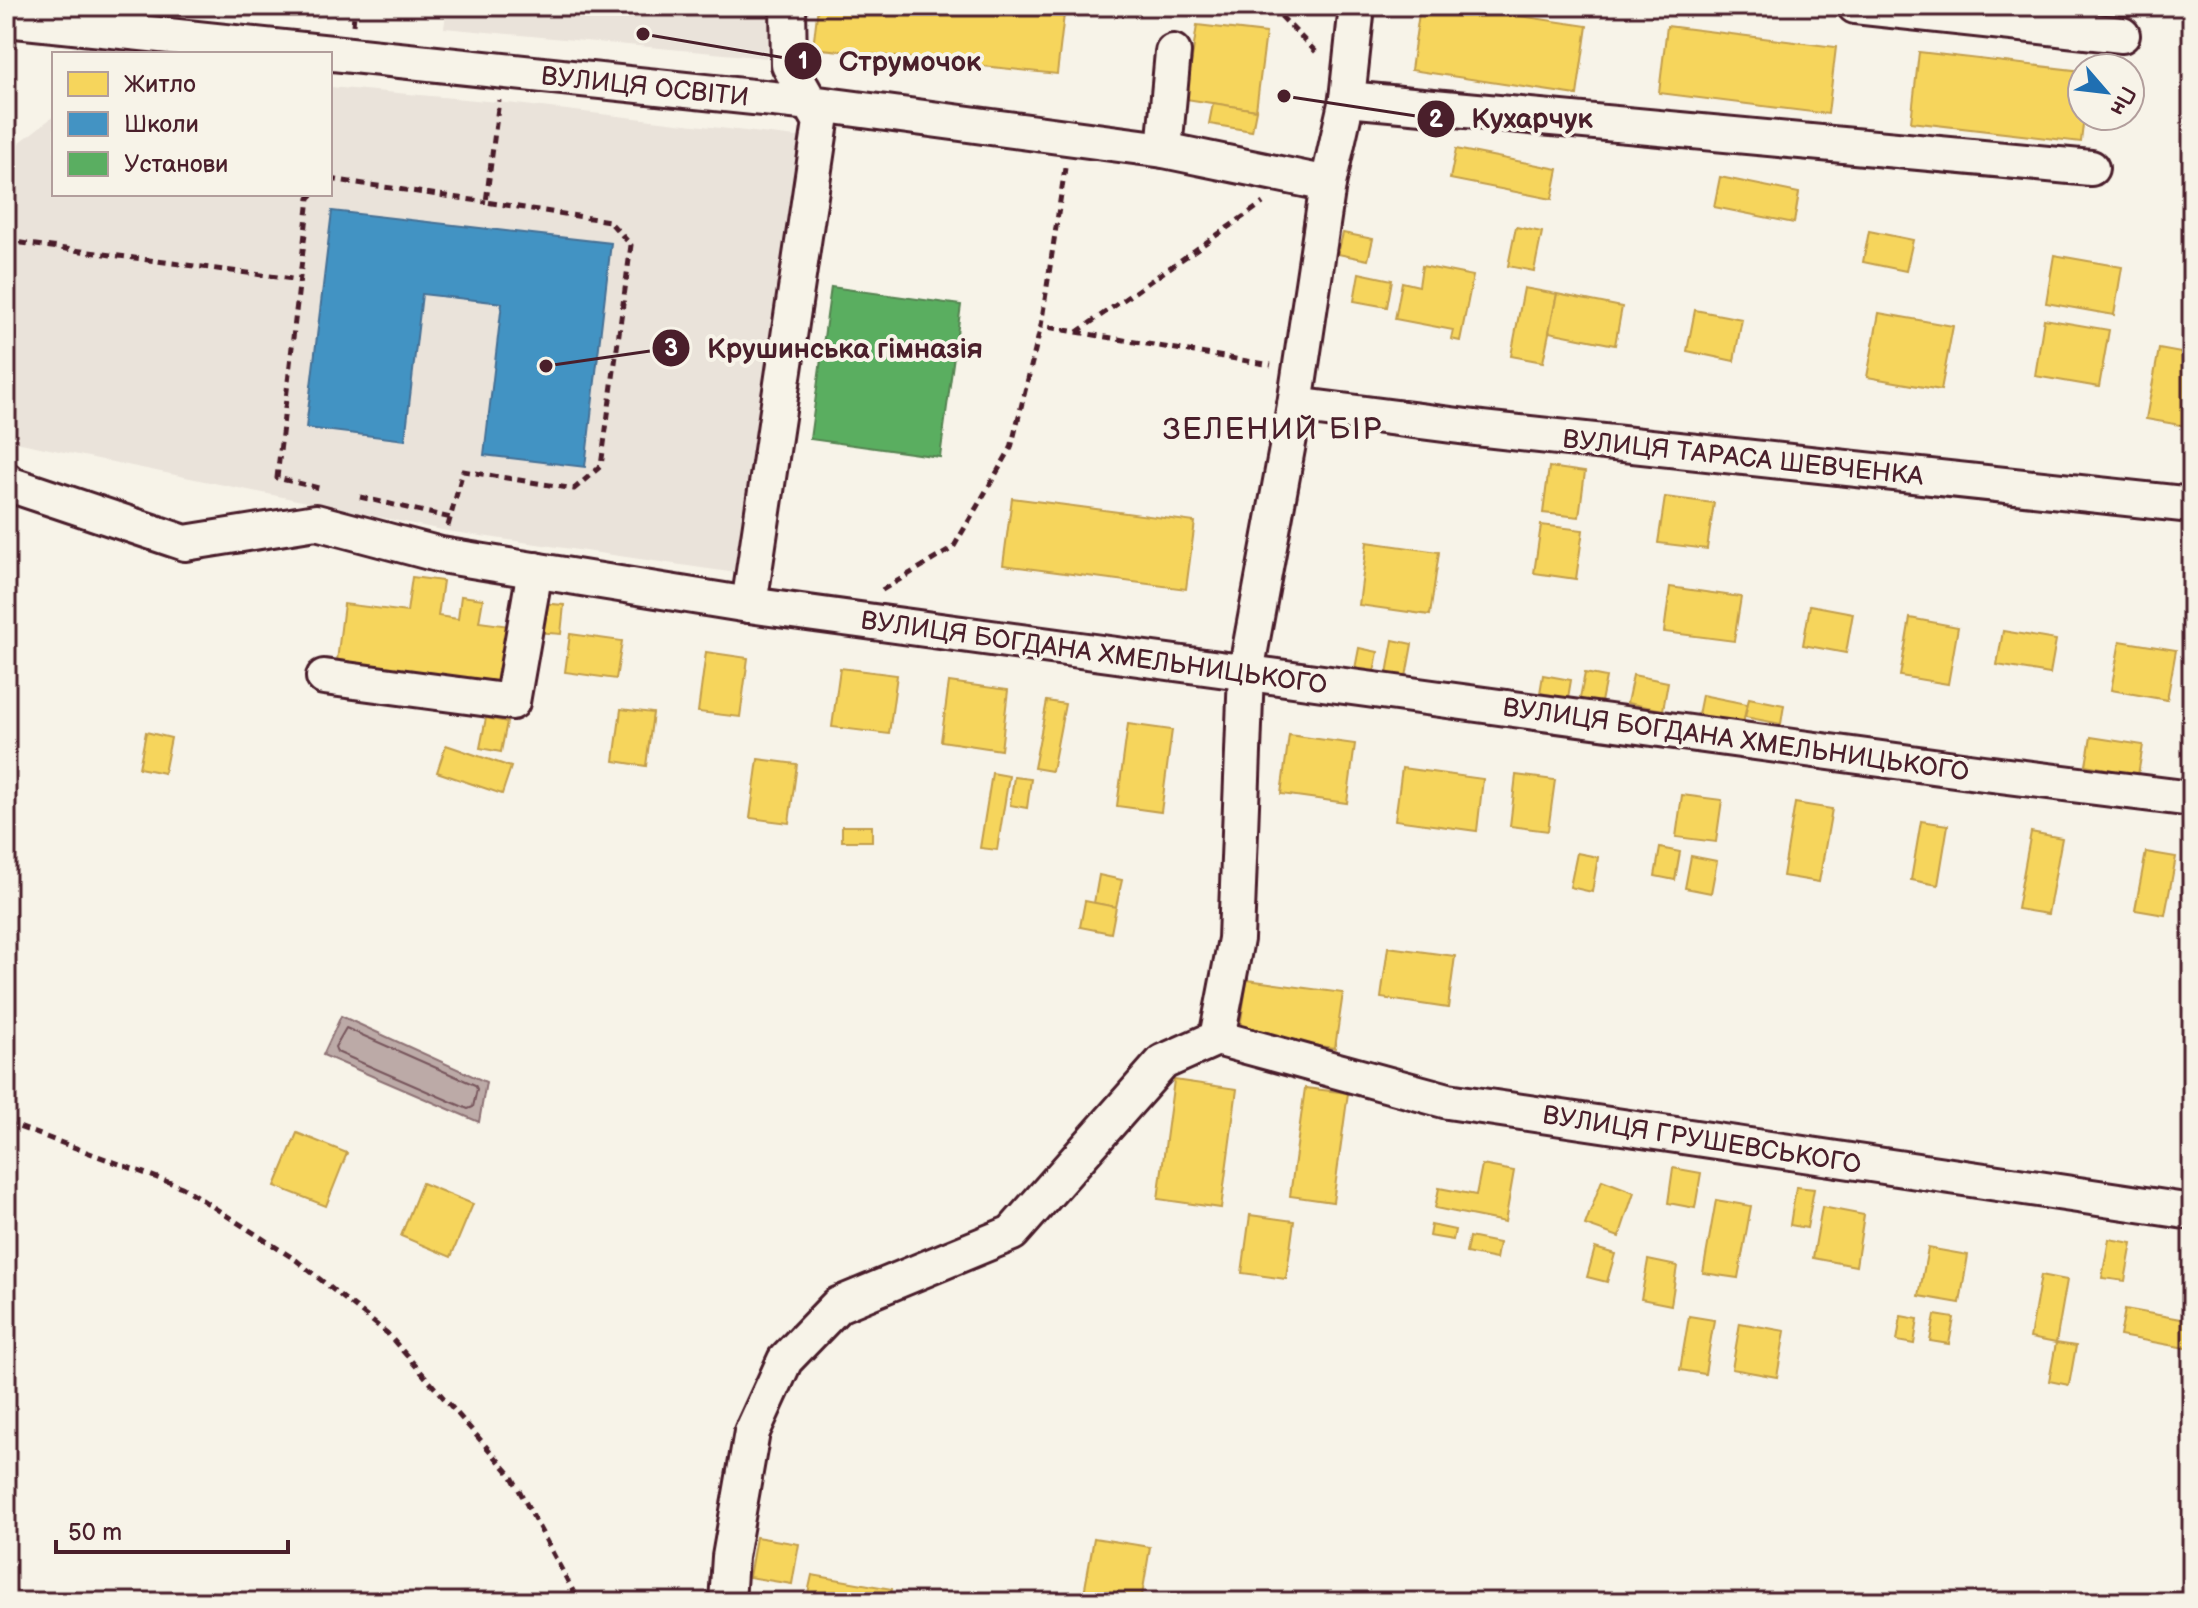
<svg xmlns="http://www.w3.org/2000/svg" width="2198" height="1608" font-family="'Balsamiq Sans',sans-serif">
<rect width="100%" height="100%" fill="#f7f3e8"/>
<filter id="ink" filterUnits="userSpaceOnUse"><feTurbulence type="fractalNoise" baseFrequency=".0125" numOctaves="2"/><feDisplacementMap in="SourceGraphic" scale="16" xChannelSelector="R" yChannelSelector="G"/><feConvolveMatrix kernelMatrix="1 2 1 2 8 2 1 2 1" color-interpolation-filters="sRGB"/></filter>
<g filter="url(#ink)">
<g fill="#eae3da">
<polygon points="447,6 769,6 767,58 444,28"/>
<polygon points="330,87 498,102 805,138 736,573 447,531 6,440 6,153 54,116 54,194 330,194"/>
</g>
<polygon fill="#bcaaa7" stroke="#8e7275" stroke-width="2" points="341,1016 486,1082 479,1122 323,1055"/>
<g fill="#f6d55c" stroke="#c29e4d" stroke-width="2">
<polygon points="818,6 1065,6 1057,74 813,48"/>
<polygon points="1420,6 1454,6 1587,26 1577,95 1411,70"/>
<polygon points="1197,25 1266,33 1256,110 1186,99"/>
<polygon points="1667,26 1836,47 1828,114 1659,93"/>
<polygon points="1919,52 2082,71 2082,116 2084,116 2081,142 1911,122"/>
<polygon points="1213,103 1256,110 1252,131 1209,124"/>
<polygon points="1456,149 1558,169 1552,199 1450,179"/>
<polygon points="1720,177 1799,193 1794,223 1714,207"/>
<polygon points="1516,227 1542,232 1534,271 1508,266"/>
<polygon points="1869,231 1913,240 1906,271 1863,262"/>
<polygon points="1343,233 1373,239 1368,260 1338,254"/>
<polygon points="2054,255 2122,267 2114,315 2046,303"/>
<polygon points="1422,266 1473,276 1460,341 1451,339 1453,330 1395,319 1402,282 1419,286"/>
<polygon points="1359,273 1392,280 1387,307 1354,301"/>
<polygon points="1524,288 1557,294 1543,362 1511,356"/>
<polygon points="1557,294 1622,307 1615,345 1549,332"/>
<polygon points="1695,310 1742,319 1734,361 1687,351"/>
<polygon points="1879,313 1953,326 1941,390 1867,377"/>
<polygon points="2044,319 2109,330 2099,387 2035,376"/>
<polygon points="2159,349 2192,355 2192,427 2146,419"/>
<polygon points="1549,467 1585,472 1579,517 1543,513"/>
<polygon points="1665,497 1714,503 1707,549 1658,543"/>
<polygon points="1012,498 1195,522 1186,589 1003,565"/>
<polygon points="1541,525 1583,530 1576,579 1534,573"/>
<polygon points="1367,542 1439,552 1430,615 1359,605"/>
<polygon points="412,577 443,581 438,616 458,619 461,596 483,599 479,622 510,626 503,683 337,661 344,604 407,612"/>
<polygon points="1670,587 1741,597 1734,641 1664,632"/>
<polygon points="539,603 564,605 561,634 536,632"/>
<polygon points="1810,605 1853,613 1846,653 1803,645"/>
<polygon points="1910,618 1958,627 1948,684 1900,676"/>
<polygon points="2003,631 2056,640 2050,674 1997,665"/>
<polygon points="570,634 622,641 616,679 565,672"/>
<polygon points="1393,640 1412,644 1406,677 1387,674"/>
<polygon points="2120,641 2176,650 2167,700 2111,690"/>
<polygon points="1359,648 1378,652 1373,678 1354,674"/>
<polygon points="706,652 748,658 740,717 698,712"/>
<polygon points="840,668 897,675 889,734 832,727"/>
<polygon points="1585,673 1606,677 1599,712 1578,708"/>
<polygon points="1543,675 1571,680 1568,698 1540,693"/>
<polygon points="1633,675 1668,682 1663,710 1627,703"/>
<polygon points="949,682 1008,690 1001,750 941,741"/>
<polygon points="1702,695 1747,704 1743,724 1698,715"/>
<polygon points="1749,698 1784,705 1781,724 1745,717"/>
<polygon points="1047,701 1065,704 1052,771 1034,768"/>
<polygon points="621,709 653,713 646,766 614,761"/>
<polygon points="486,718 507,722 501,752 480,748"/>
<polygon points="1128,724 1172,730 1161,812 1117,806"/>
<polygon points="146,732 171,738 164,773 139,768"/>
<polygon points="1289,735 1355,744 1347,803 1281,794"/>
<polygon points="2091,737 2143,745 2138,775 2086,765"/>
<polygon points="446,745 511,767 502,794 437,772"/>
<polygon points="758,759 797,764 789,823 750,818"/>
<polygon points="1402,768 1483,779 1477,831 1395,820"/>
<polygon points="992,773 1009,776 997,850 980,848"/>
<polygon points="1516,775 1555,780 1548,831 1510,826"/>
<polygon points="1014,777 1031,779 1027,808 1010,805"/>
<polygon points="1682,795 1722,800 1716,842 1676,837"/>
<polygon points="1795,803 1832,809 1819,882 1783,876"/>
<polygon points="1921,821 1948,825 1938,885 1911,880"/>
<rect x="842" y="826" width="30" height="15"/>
<polygon points="2031,832 2062,838 2048,914 2017,909"/>
<polygon points="1660,848 1680,852 1675,880 1655,876"/>
<polygon points="2146,852 2176,857 2165,915 2135,910"/>
<polygon points="1577,853 1598,857 1592,892 1570,887"/>
<polygon points="1691,856 1717,861 1711,893 1685,888"/>
<polygon points="1099,875 1122,880 1116,907 1094,903"/>
<polygon points="1085,901 1116,907 1111,933 1080,927"/>
<polygon points="1388,947 1455,956 1448,1008 1381,998"/>
<polygon points="1247,980 1343,993 1335,1048 1239,1035"/>
<polygon points="1174,1080 1237,1089 1221,1208 1158,1199"/>
<polygon points="1305,1088 1348,1093 1333,1202 1290,1196"/>
<polygon points="297,1133 347,1153 326,1206 275,1186"/>
<polygon points="1482,1165 1514,1171 1505,1222 1435,1208 1439,1188 1476,1195"/>
<polygon points="1673,1168 1701,1173 1695,1208 1668,1203"/>
<polygon points="1602,1180 1634,1192 1619,1237 1585,1225"/>
<polygon points="422,1183 473,1204 451,1257 401,1236"/>
<polygon points="1796,1187 1814,1189 1807,1228 1790,1225"/>
<polygon points="1716,1200 1751,1206 1738,1278 1703,1273"/>
<polygon points="1822,1207 1864,1215 1856,1266 1813,1258"/>
<polygon points="1250,1215 1294,1221 1286,1279 1242,1273"/>
<polygon points="1431,1225 1455,1230 1453,1240 1429,1236"/>
<polygon points="1469,1237 1499,1243 1496,1259 1466,1253"/>
<polygon points="2109,1239 2132,1243 2125,1281 2102,1278"/>
<polygon points="1595,1248 1615,1254 1607,1282 1587,1277"/>
<polygon points="1928,1248 1968,1255 1960,1303 1919,1296"/>
<polygon points="1648,1260 1677,1266 1671,1305 1641,1299"/>
<polygon points="2041,1275 2067,1280 2056,1343 2030,1338"/>
<polygon points="2125,1309 2192,1321 2191,1349 2120,1336"/>
<polygon points="1935,1315 1954,1318 1949,1344 1930,1341"/>
<polygon points="1689,1316 1714,1320 1705,1374 1680,1370"/>
<polygon points="1901,1316 1918,1319 1914,1344 1897,1341"/>
<polygon points="1740,1323 1785,1331 1777,1377 1732,1369"/>
<polygon points="2056,1343 2076,1346 2069,1385 2049,1381"/>
<polygon points="756,1537 799,1544 792,1584 749,1577"/>
<polygon points="1094,1538 1150,1547 1141,1602 1098,1602 1083,1599"/>
<polygon points="812,1575 892,1589 890,1602 806,1602"/>
</g>
<polygon fill="#4393c3" stroke="#457095" stroke-width="2" points="332,211 611,243 585,467 484,455 502,303 422,294 405,440 306,428"/>
<polygon fill="#5aae61" stroke="#558351" stroke-width="2" points="831,287 961,305 940,457 810,439"/>
<g fill="none" stroke-linecap="round" stroke-linejoin="round">
<polygon stroke="#78575d" stroke-width="2" points="346,1028 475,1085 477,1089 473,1107 468,1109 337,1052 335,1047"/>
<g stroke="#4a1f2b" stroke-width="40">
<g id="minor">
<polyline points="1855,6 2122,35"/>
<polyline points="6,19 811,103 1164,150 1328,184"/>
<polyline points="1347,99 2091,168"/>
<polyline points="1164,150 1173,52"/>
<polyline points="1295,405 1483,429 2192,505"/>
<polyline points="6,480 9,484 185,543 316,522 441,555 749,605 1984,773 2192,799"/>
<polyline points="749,605 821,122 789,65 788,6"/>
<polyline points="324,677 512,702 535,570"/>
<polyline points="1217,1038 1448,1101 2192,1212"/>
<polyline points="727,1602 730,1557 752,1432 785,1360 838,1305 1012,1233 1163,1062 1217,1038 1236,939 1246,672 1295,405 1328,184 1347,99 1357,6"/>
</g>
</g>
<g stroke="#4a1f2b" stroke-width="5" stroke-dasharray="8 6" stroke-linecap="butt">
<polyline points="1271,6 1320,56"/>
<polyline points="353,25 355,6"/>
<polyline points="1065,168 1041,326 1271,365"/>
<polyline points="330,179 486,202"/>
<polyline points="313,194 309,198 277,478 319,488"/>
<polyline points="6,241 300,280"/>
<polyline points="1077,332 1263,203"/>
<polyline points="360,497 451,518"/>
<polyline points="448,526 463,471 574,489 601,466 631,245 609,221 486,202 499,100"/>
<polyline points="882,590 953,548 1011,448 1041,326"/>
<polyline points="6,1125 16,1126 182,1187 296,1260 387,1333 511,1475 579,1602"/>
</g>
<use href="#minor" stroke="#f7f3e8" stroke-width="34"/>
</g>
</g>
<g text-anchor="middle" stroke-width="8" stroke-linejoin="round" paint-order="stroke">
<g font-size="26" fill="#4a1f2b" stroke="#f7f3e8">
<text transform="translate(645 86) rotate(6)" y="9">ВУЛИЦЯ ОСВІТИ</text>
<text transform="translate(1743 457) rotate(6)" y="9">ВУЛИЦЯ ТАРАСА ШЕВЧЕНКА</text>
<text transform="translate(1094 652) rotate(8)" y="9">ВУЛИЦЯ БОГДАНА ХМЕЛЬНИЦЬКОГО</text>
<text transform="translate(1736 739) rotate(8)" y="9">ВУЛИЦЯ БОГДАНА ХМЕЛЬНИЦЬКОГО</text>
<text transform="translate(1702 1139) rotate(9)" y="9">ВУЛИЦЯ ГРУШЕВСЬКОГО</text>
</g>
<g font-size="30" letter-spacing="2" fill="#4a1f2b" stroke="#f7f3e8">
<text x="1273" y="439">ЗЕЛЕНИЙ БІР</text>
</g>
</g>
<path fill="none" stroke="#4a1f2b" stroke-width="3" d="M643 34L803 61M1284 96L1436 119M546 366L671 348"/>
<g fill="#4a1f2b" stroke="#f7f3e8" stroke-width="3">
<circle cx="643" cy="34" r="8"/>
<circle cx="1284" cy="96" r="8"/>
<circle cx="546" cy="366" r="8"/>
<circle cx="803" cy="61" r="20"/>
<circle cx="1436" cy="119" r="20"/>
<circle cx="671" cy="348" r="20"/>
</g>
<g font-size="24" text-anchor="middle" font-weight="bold" fill="#fff">
<text x="803" y="69">1</text>
<text x="1436" y="127">2</text>
<text x="671" y="356">3</text>
</g>
<g font-size="28" text-anchor="middle" font-weight="bold" fill="#4a1f2b" stroke="#f7f3e8" stroke-width="8" stroke-linejoin="round" paint-order="stroke">
<text x="910" y="71">Струмочок</text>
<text x="1532" y="128">Кухарчук</text>
<text x="845" y="358">Крушинська гімназія</text>
</g>
<rect width="2198" height="1608" fill="none" stroke="#f7f3e8" stroke-width="32"/>
<rect x="16" y="16" width="2166" height="1576" fill="none" stroke="#4a1f2b" stroke-width="3" filter="url(#ink)"/>
<rect x="52" y="52" width="280" height="144" fill="#f7f3e8" stroke="#b29e9c" stroke-width="2"/>
<rect x="68" y="72" width="40" height="24" fill="#f6d55c" stroke="#b29e9c" stroke-width="2"/>
<text x="124" y="92" font-size="24" fill="#4a1f2b">Житло</text>
<rect x="68" y="112" width="40" height="24" fill="#4393c3" stroke="#b29e9c" stroke-width="2"/>
<text x="124" y="132" font-size="24" fill="#4a1f2b">Школи</text>
<rect x="68" y="152" width="40" height="24" fill="#5aae61" stroke="#b29e9c" stroke-width="2"/>
<text x="124" y="172" font-size="24" fill="#4a1f2b">Установи</text>
<g transform="translate(2106 92) rotate(118)"><circle r="38" fill="#f7f3e8" stroke="#b29e9c" stroke-width="2"/>
<path d="M0-6L14 30L0 20L-14 30Z" fill="#1f6fb2"/>
<text y="-12" font-size="22" font-weight="bold" text-anchor="middle" fill="#4a1f2b">Пн</text>
</g>
<path d="M56 1540v12h232v-12" fill="none" stroke="#4a1f2b" stroke-width="4"/>
<text x="68" y="1540" font-size="24" fill="#4a1f2b" stroke="#f7f3e8" stroke-width="6" paint-order="stroke">50 m</text>
</svg>
